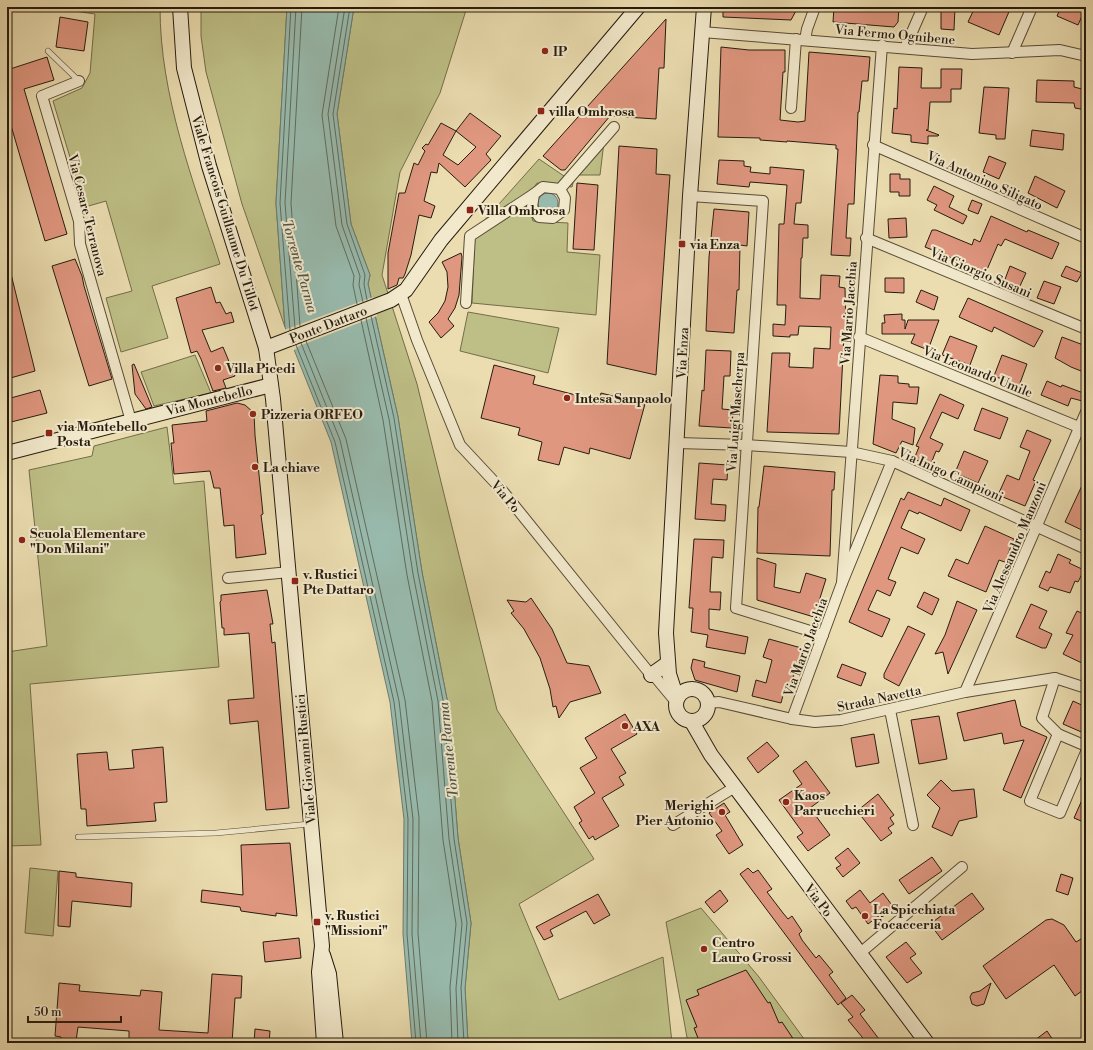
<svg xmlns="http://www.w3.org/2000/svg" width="1093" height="1050" font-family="'Libre Bodoni',serif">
<rect width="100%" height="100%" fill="#ebddb0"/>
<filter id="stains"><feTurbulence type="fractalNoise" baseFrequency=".005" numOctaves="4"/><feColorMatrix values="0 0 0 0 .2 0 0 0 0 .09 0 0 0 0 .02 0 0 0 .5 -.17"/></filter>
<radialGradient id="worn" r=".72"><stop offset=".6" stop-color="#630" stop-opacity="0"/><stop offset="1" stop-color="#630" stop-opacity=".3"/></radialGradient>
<g fill="#bebf86" stroke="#726d4a">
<path d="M 75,7 L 160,7 C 160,96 193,180 220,264 L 152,286 L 168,338 L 121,352 L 106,298 L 132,291 L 106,201 L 85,207 L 53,101 L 82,88 L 90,73 L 95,14 L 74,11 Z"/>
<polygon points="201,7 287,7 276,203 285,327 242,204 206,72 201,36"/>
<polygon points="354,7 467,7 440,93 400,172 382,275 417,384 497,710 594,859 519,904 559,1000 663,957 672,1043 468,1043 465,988 471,923 458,838 447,699 422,572 398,417 368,284 370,275 351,224 337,114"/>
<polygon points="604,142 600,175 575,175 572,187 537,183 526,200 533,221 568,223 567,252 600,255 596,315 472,303 475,231 539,159 564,176"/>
<polygon points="468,312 559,328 548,373 460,351"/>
<polygon points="195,355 211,393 154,406 141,372"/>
<polygon points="167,427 174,484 204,481 219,667 30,684 41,845 7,846 7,652 47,646 29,470 92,456 94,446"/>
<polygon points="30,868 58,871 53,936 25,933"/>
<polygon points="701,908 759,977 807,1043 688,1043 666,922"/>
</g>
<g fill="#98bbae" stroke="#6b7b6e">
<polygon points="287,7 354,7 337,114 351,224 370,275 368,284 398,417 422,572 447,699 458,838 471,923 465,988 468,1043 412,1043 403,934 404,819 390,702 331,442 285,327 276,203"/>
<circle cx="548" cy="203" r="10"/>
</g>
<polygon fill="#ebddb0" points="373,297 377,316 299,346 292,352 284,330"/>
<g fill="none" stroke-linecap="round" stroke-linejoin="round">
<g stroke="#606b5e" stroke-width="1">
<polyline points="339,7 322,115 336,226 354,276 353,285 357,304"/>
<polyline points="345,7 328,114 342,225 360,276 359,285 363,302"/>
<polyline points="350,7 333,114 347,224 365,275 364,284 367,300"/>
<polyline points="371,316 394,418 418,573 443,700 454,839 467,923 461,988 464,1043"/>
<polyline points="366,318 389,419 413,574 438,701 449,839 462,924 456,988 458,1043"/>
<polyline points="361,320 383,420 407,575 432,701 443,840 456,924 450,987 452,1043"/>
<polyline points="300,326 291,203 302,7"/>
<polyline points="295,328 285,203 296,7"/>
<polyline points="290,330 280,203 291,7"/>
<polyline points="306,341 346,439 405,700 419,818 418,933 427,1043"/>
<polyline points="301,343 340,440 399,701 413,819 412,934 421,1043"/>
<polyline points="296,345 335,442 394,702 408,819 407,934 416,1043"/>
</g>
</g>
<g fill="#e09780" stroke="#271b0f">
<polygon points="723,7 798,7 791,20 723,17"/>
<polygon points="834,7 899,7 898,22 894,27 833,22"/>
<polygon points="941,7 955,7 954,30 941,29"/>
<polygon points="975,7 981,10 982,7 1011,7 999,35 968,22"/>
<polygon points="1061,7 1086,7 1078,25 1057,16"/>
<polygon points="60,17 88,22 84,51 56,47"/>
<polygon points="666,19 664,68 659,68 656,119 610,116 565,170 561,170 543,156"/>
<polygon points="721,47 749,50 785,50 785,72 783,72 780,120 798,122 805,121 809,52 870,57 868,81 862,81 859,112 858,112 854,204 848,204 846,238 851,238 850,256 831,255 838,149 836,149 836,145 787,141 787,142 760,140 760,138 718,137"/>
<polygon points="47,57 54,80 24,89 67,234 45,241 7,112 7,70"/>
<polygon points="899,67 922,68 921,88 941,88 941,69 962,69 961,89 951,89 951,102 930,102 928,130 926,130 939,135 938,136 928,136 928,144 911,142 911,135 892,133 894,108 897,109"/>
<polygon points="1037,80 1074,81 1074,87 1086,90 1086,110 1075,108 1074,103 1036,102"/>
<polygon points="984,87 1009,88 1005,139 996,139 996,135 979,133"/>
<polygon points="470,113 501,136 486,154 491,160 465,187 439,163 437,173 431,172 424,201 435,206 431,218 419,215 411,255 405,274 403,278 399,278 397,285 388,289 388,253 399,193 405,193 414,163 418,165 425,151 422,148 426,144 428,145 441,123 456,131 443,155 458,165 476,147 456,131"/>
<polygon points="1032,130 1064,134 1063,150 1030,146"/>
<polygon points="619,146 657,149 656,174 670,175 656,375 607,364"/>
<polygon points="989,156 1006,163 999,179 983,172"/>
<polygon points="719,160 744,161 744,166 751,167 750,172 770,174 770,167 804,170 801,203 796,203 794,224 808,225 808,238 803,238 802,258 801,258 800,298 820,299 821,275 840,276 839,287 845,288 846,335 844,335 839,434 767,432 772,353 790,353 789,367 813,368 814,348 830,349 831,327 799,326 798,335 790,335 790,337 773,336 773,324 785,325 786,305 777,305 779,224 784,224 787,185 750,182 749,187 717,184"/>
<polygon points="890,174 900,174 900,179 910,179 910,196 899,196 899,192 890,192"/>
<polygon points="1035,176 1065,191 1057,208 1028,193"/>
<polygon points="577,183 598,185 594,250 573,249"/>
<polygon points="934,186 954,196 949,207 967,216 963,224 934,210 937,205 927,200"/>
<polygon points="972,200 982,204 978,214 968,210"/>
<polygon points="714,209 749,212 747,246 740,245 739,290 737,290 734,333 706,331 709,257"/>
<polygon points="991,216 1027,232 1028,230 1059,243 1052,259 1005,239 1001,246 998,244 986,272 925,247 932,230 936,230 972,245 974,239 980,242"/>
<polygon points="906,218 907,237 889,238 888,219"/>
<polygon points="461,253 462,257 459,295 455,308 448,319 454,326 441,338 429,322 438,313 445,301 448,287 447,272 442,262"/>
<polygon points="75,259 82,276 84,286 112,379 89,386 52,266"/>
<polygon points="1010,266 1026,273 1019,288 1004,282"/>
<polygon points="1066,266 1082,273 1077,282 1061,276"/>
<polygon points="7,274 11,274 35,371 7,379"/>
<polygon points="885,278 904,278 904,293 885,292"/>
<polygon points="1044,281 1061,287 1054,304 1037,298"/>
<polygon points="211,287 216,303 220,302 226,314 231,312 234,322 202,330 211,352 223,347 235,376 223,380 226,388 213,391 201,359 197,351 191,353 176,298"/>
<polygon points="921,290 938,297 934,310 916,302"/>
<polygon points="968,298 1043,331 1034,347 994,327 992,332 959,317"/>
<polygon points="902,314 902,320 905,320 905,329 908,320 939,320 928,350 911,343 915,334 882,334 882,323 885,323 884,315"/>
<polygon points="950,336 977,346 970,365 942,355"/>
<polygon points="1062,337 1086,346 1086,373 1071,367 1055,358"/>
<polygon points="706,350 731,351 730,376 724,376 722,409 733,410 732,428 699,426 702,390 704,391"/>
<polygon points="1002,355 1027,364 1019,386 994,376"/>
<polygon points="134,364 152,407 146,409 135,394 132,365"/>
<polygon points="494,365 535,376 533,384 599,401 601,393 645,404 630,459 590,448 589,454 564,447 559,465 538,460 542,442 518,435 520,428 481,418"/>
<polygon points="880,375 898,376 898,383 909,384 909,387 919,387 917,404 893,402 892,419 915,428 913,445 902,441 896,453 873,444"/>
<polygon points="1047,381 1061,387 1062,385 1086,394 1086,402 1071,398 1068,406 1041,395"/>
<polygon points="40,390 47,413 7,423 7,399"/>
<polygon points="940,394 964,405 958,419 942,412 930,438 943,444 939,452 936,451 930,466 914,459 919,447 916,446"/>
<polygon points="237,403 245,405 254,413 255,435 263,514 261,515 266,554 236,558 234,525 224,526 220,488 214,488 210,471 174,474 171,443 174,443 172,425 207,421 206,411"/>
<polygon points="982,408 1008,418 1000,439 974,430"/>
<polygon points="1027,430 1051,440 1033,480 1036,481 1025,506 998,495 1007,475 1019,480 1030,451 1020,447"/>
<polygon points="964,451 988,461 978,483 955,473"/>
<polygon points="699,463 728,465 727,480 713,479 711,504 726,505 725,521 695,519"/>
<polygon points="764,466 835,472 834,490 832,490 830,556 757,553 758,507 759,507"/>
<polygon points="1086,477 1086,532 1065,522"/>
<polygon points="908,492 941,506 944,498 970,510 961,531 919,512 918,514 909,510 901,528 925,539 918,554 901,547 888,579 896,582 890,596 877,590 868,610 890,619 882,637 849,622 901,498 904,500"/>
<polygon points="985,526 1014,539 1008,554 1016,557 1013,565 999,560 986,592 948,576 956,559 968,564"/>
<polygon points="694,539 724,540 723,558 712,557 710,592 721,592 720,610 709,609 709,629 748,637 745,654 706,647 708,635 691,632 693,608 689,608"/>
<polygon points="1058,554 1071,560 1069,563 1084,570 1078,582 1075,581 1070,593 1050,587 1048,591 1039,587 1046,571 1050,573"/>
<polygon points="757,558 776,564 774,587 800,593 806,573 826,579 814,617 757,600"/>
<polygon points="267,590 273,624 270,624 272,643 275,642 289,808 266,810 258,721 230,724 228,700 254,698 249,633 224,635 224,628 222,628 220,602 221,601 221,595"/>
<polygon points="924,592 939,599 932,615 917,607"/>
<polygon points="531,598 552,629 567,663 589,666 601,693 570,702 559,718 556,706 553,707 550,689 540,658 524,629 511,613 514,611 507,600 526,602"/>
<polygon points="957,601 977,610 948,674 943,652 935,654 945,635"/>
<polygon points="1031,604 1047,611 1039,628 1052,634 1046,648 1042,648 1016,637"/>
<polygon points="1077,611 1086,615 1086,665 1063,654 1073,635 1066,633"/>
<polygon points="908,626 925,634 899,686 884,678 884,674"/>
<polygon points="769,639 805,649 801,663 798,662 790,687 785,688 781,703 752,696 756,680 766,683 772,660 763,657"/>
<polygon points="693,659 705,662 704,667 740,676 737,692 695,680 691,668"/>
<polygon points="842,664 866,673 861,686 837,677"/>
<polygon points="1015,700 1021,726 1047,737 1021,798 1003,790 1024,740 1004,744 1002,733 964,741 957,713"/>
<polygon points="1073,701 1086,707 1086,734 1063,724"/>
<polygon points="625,714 637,734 611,749 626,773 619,777 624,785 602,798 619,826 595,840 593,836 589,839 579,823 582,821 574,807 595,793 580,768 597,758 585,738"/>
<polygon points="939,716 947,759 919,764 911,720"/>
<polygon points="874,734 879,763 856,767 851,738"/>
<polygon points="767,742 779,756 758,773 747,758"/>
<polygon points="163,747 167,802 154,803 156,821 87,826 86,809 81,809 77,754 107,752 109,770 134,768 132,750"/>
<polygon points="806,761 830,793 810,808 830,835 808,851 797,837 803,833 779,800 802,784 793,771"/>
<polygon points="941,780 952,791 974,789 977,817 959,821 952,836 932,827 940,808 927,795"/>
<polygon points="1086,791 1086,823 1074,818"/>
<polygon points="878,794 894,815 890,818 894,824 888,828 892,833 881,841 857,811"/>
<polygon points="724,803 730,812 725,815 743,845 729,854 716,835 722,831 709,813"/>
<polygon points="290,843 297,916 276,913 276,916 241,911 240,907 201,902 202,890 243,895 241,845"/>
<polygon points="848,848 860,863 843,877 836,868 841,865 835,858"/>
<polygon points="932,857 942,871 909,894 899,880"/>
<polygon points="748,868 753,873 758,870 772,889 767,892 783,913 788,919 792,916 802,931 799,934 802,940 816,958 819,955 833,972 829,975 846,998 838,1005 740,874"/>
<polygon points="59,871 76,873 76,877 132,883 131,907 72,901 70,927 58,926"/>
<polygon points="1061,874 1073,878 1068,895 1056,891"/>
<polygon points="720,890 728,901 714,913 705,902"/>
<polygon points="860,890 870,903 883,893 894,908 882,917 880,915 868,924 856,907 852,909 846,901"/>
<polygon points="972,893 984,909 942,940 930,924"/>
<polygon points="598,894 610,915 594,924 586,911 550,930 553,936 544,940 536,927"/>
<polygon points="1052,919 1064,925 1076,942 1086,936 1086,988 1075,996 1054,965 1006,999 983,966 1046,920"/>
<polygon points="299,938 301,958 265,962 263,942"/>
<polygon points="906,942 916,954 910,958 922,973 907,983 886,957"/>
<polygon points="746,970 768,1003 770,1002 779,1023 782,1022 796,1043 700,1043 694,1028 697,1027 686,1000 699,995 697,990"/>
<polygon points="212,974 242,976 241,998 235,998 232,1043 129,1043 129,1031 78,1027 76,1041 61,1040 61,1037 55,1036 59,983 80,985 79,991 140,996 141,990 162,992 159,1030 208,1033"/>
<polygon points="991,983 984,1004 977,1006 972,1004 970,997 972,993 980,991"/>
<polygon points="852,995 865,1010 860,1014 882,1043 867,1043 848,1020 853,1017 841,1003"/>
<polygon points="255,1029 270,1031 269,1043 254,1043"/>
<polygon points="1047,1031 1055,1043 1031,1043"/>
</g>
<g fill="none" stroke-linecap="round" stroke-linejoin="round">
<g stroke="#584c37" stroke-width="6">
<g id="lane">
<polyline points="48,51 79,81"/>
<polyline points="78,837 216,833 310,824"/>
</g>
</g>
<g stroke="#584c37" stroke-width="12">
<g id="street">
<polyline points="702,32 972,54 1060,50 1086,56"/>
<polyline points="805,40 807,29 815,7"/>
<polyline points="905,48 923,7"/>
<polyline points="1012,53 1032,7"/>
<polyline points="79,81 42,96 79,221 80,244 131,421"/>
<polyline points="791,108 796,39"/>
<polyline points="873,145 1086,238"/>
<polyline points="560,189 543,187 534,194 532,207 539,217 553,218 564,210 565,198 560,189 614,127"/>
<polyline points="690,196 763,201 736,608 823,635"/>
<polyline points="866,238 1086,329"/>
<polyline points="401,294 417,340 460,445 501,489 651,675 656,678 676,702"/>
<polyline points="466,303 470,236 534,194"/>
<polyline points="859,337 1086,430"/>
<polyline points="678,443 746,445 851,452 892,461 1086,549"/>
<polyline points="228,578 289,572"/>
<polyline points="842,583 882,45"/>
<polyline points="1055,678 1042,718 1058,734 1086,746"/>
<polyline points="965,692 1086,412"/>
<polyline points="708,703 719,702 792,719 815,722 841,720 965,692 1055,678 1086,688"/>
<polyline points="890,710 913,825"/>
<polyline points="792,719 842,583 892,461"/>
<polyline points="1058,734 1030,801 1060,813 1086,752"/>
<polyline points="673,825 735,787"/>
<polyline points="859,954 962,867"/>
</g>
</g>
<g stroke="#271b0f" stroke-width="16">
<g id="secondary">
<polyline points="180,7 184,68 209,166 266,348 273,399 322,946 319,972 324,1043"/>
<polyline points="266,348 391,300 406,290 441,240 638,7"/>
<polyline points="7,453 271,385"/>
<polyline points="651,675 668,663"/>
<circle cx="692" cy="705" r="16"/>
<polyline points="677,699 669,674 666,633 690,196 704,7"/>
<polyline points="692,722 711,755 927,1043"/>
<polyline points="323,955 329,974 336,1043"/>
</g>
</g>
<use href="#lane" stroke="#f2e9cc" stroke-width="5"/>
<use href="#street" stroke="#f2e9cc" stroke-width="10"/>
<use href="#secondary" stroke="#f2e9cc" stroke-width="14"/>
</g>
<g fill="#8f2418" stroke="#f2e9cc" stroke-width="1.5">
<circle cx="545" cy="51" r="4"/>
<rect x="537" y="107" width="8" height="8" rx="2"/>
<rect x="466" y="206" width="8" height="8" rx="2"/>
<rect x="678" y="240" width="8" height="8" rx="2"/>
<circle cx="218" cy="368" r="4"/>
<circle cx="567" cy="398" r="4"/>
<circle cx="253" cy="414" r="4"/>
<rect x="45" y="429" width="8" height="8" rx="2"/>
<circle cx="255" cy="467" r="4"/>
<circle cx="22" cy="540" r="4"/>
<rect x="291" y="577" width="8" height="8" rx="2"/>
<circle cx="625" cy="726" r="4"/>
<circle cx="786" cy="802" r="4"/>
<circle cx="722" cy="812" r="4"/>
<circle cx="865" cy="916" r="4"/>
<rect x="313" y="918" width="8" height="8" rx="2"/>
<circle cx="704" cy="949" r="4"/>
</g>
<g text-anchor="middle" stroke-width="4" stroke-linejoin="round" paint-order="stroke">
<g font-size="13" fill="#271b0f" stroke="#f2e9cc">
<text transform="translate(895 34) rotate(5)" y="5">Via Fermo Ognibene</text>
<text transform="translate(985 180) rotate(24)" y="5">Via Antonino Siligato</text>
<text transform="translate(226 213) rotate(73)" y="5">Viale Francois Guillaume Du Tillot</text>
<text transform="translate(88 215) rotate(76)" y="5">Via Cesare Terranova</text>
<text transform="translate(981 272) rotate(23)" y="5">Via Giorgio Susani</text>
<text transform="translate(848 313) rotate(-86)" y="5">Via Mario Jacchia</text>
<text transform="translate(328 324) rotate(-21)" y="5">Ponte Dattaro</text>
<text transform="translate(682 353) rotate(-87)" y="5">Via Enza</text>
<text transform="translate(978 371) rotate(22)" y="5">Via Leonardo Umile</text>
<text transform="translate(209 400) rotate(-14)" y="5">Via Montebello</text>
<text transform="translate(735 412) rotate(-86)" y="5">Via Luigi Mascherpa</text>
<text transform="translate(951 474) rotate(24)" y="5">Via Inigo Campioni</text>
<text transform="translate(506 496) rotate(50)" y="5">Via Po</text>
<text transform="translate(1014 547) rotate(-67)" y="5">Via Alessandro Manzoni</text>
<text transform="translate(805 647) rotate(-70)" y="5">Via Mario Jacchia</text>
<text transform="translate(879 698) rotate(-12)" y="5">Strada Navetta</text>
<text transform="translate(305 759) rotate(-95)" y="5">Viale Giovanni Rustici</text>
<text transform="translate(819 900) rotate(53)" y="5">Via Po</text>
</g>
<g font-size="13" font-weight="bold" fill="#271b0f" stroke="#f2e9cc" text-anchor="start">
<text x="553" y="56">IP</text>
<text x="549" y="116">villa Ombrosa</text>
<text x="478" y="215">Villa Ombrosa</text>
<text x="690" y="249">via Enza</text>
<text x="226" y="373">Villa Picedi</text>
<text x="575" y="403">Intesa Sanpaolo</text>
<text x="261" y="419">Pizzeria ORFEO</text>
<text x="57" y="431">via Montebello<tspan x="57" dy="15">Posta</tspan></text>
<text x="263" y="472">La chiave</text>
<text x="30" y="538">Scuola Elementare<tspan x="30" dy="15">"Don Milani"</tspan></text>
<text x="303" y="579">v. Rustici<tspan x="303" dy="15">Pte Dattaro</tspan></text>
<text x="633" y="731">AXA</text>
<text x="794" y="800">Kaos<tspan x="794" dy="15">Parrucchieri</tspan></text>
<text x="714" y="810" text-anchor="end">Merighi<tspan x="714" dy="15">Pier Antonio</tspan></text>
<text x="873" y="914">La Spicchiata<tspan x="873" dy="15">Focacceria</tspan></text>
<text x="325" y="920">v. Rustici<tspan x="325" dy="15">"Missioni"</tspan></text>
<text x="712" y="947">Centro<tspan x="712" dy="15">Lauro Grossi</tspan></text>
</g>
<g font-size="14" font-style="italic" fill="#4f5347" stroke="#f2e9cc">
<text transform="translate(300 266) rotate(74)" y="5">Torrente Parma</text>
<text transform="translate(448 750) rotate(-96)" y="5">Torrente Parma</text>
</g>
</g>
<rect width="1093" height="1050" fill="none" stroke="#ebddb0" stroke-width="24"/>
<rect x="8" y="8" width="1077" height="1034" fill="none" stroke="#271b0f" stroke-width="2"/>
<rect x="12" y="12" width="1069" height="1026" fill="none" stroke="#271b0f"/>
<path d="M28 1016v6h93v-6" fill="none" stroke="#271b0f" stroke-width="2"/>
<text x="34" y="1016" font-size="12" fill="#271b0f" stroke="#f2e9cc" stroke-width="3" paint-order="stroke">50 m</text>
<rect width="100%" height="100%" filter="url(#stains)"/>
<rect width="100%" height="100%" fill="url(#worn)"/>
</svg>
